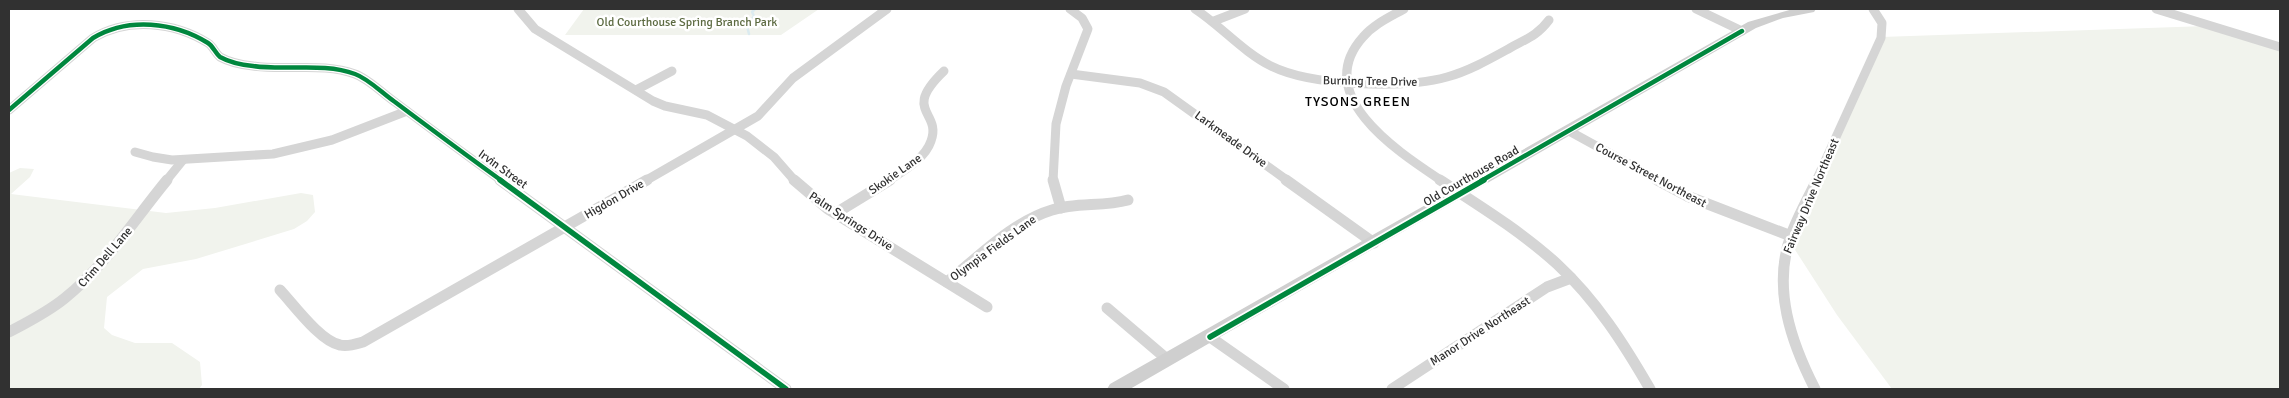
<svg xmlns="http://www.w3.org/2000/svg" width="2289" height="398" font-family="Signika,sans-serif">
<rect width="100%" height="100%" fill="#fff"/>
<g fill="#f1f3ed">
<polygon points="584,9 819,9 781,35 565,35"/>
<polygon points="2206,26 2280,48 2280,389 1892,389 1837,315 1790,242 1881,37"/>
<polygon points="20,168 34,169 30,177 11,194 166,213 215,208 301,193 313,195 315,212 307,221 294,229 196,259 143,269 107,297 104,328 112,335 135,343 172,343 200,362 202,385 199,389 9,389 9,173"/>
</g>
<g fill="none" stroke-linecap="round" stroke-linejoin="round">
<polyline stroke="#dbebf0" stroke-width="2.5" points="749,34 747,26 754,16 752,12 755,9"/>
<g stroke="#d5d5d5" stroke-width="9">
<polyline points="518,9 535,29 653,101 665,106 707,115 747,136 774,157 795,181"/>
<path d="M 1195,9 C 1221,26 1243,52 1271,66 C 1311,86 1404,89 1447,77 C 1469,71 1490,59 1510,48 C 1526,39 1537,36 1549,20"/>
<path d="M 1404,9 C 1390,17 1374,24 1363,37 C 1310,96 1400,153 1442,181"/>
<polyline points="1696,9 1742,31"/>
<polyline points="2156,9 2280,47"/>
<polyline points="1214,21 1245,9"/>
<polyline points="1071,74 1140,83 1164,92 1288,181"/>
<polyline points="636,90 672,71"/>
<path d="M 9,110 L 93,38 C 128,17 174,22 208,43 C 213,46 215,53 220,57 C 229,62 243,65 253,66 C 286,71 323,62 355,74 C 369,79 383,94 395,102 C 431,129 466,155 502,181"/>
<polyline points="1569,131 1660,181"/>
<polyline points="135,152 153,157 172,160 273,154 332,140 407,111"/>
<polyline points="166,181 183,160"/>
<polyline points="645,181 758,116 793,78 887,9"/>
<path d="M 888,181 C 903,171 925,159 931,141 C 942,111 901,112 944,71"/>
<polyline points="1053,181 1056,124 1066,86 1088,29 1082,18 1070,9"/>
<polyline points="1816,181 1881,38 1882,23 1873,9"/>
</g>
<g stroke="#d5d5d5" stroke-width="11">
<polyline points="500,180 786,389"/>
<polyline points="794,180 828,209 987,307"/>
<polyline points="1053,180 1061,208"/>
<polyline points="1286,180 1374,243"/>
<path d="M 1440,180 C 1480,206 1522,232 1557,264 C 1596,300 1624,344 1650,389"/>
<polyline points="1657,180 1687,196 1791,236"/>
<polyline points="836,213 890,180"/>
<path d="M 947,282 C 979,257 1012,222 1052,210 C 1076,202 1103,207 1128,200"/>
<path d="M 280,290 C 294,305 320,341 340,345 C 348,347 356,344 363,342 L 647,180"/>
<polyline points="1107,308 1168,360"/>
<path d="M 9,332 C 28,322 48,312 65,298 C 106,265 134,220 167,180"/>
<polyline points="1210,337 1284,389"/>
<polyline points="1392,389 1547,287 1571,278"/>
<path d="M 1815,389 C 1791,342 1772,288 1791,235 C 1798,216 1808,198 1817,180"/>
</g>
<polygon fill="#cfcfcf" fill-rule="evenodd" points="1793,9 1816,9 1814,12 1783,18 1756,28 1130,389 1107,389 1110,384 1748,22"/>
<g stroke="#fff" stroke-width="7">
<g id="cycleway-far1">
<path d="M 9,110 L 93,38 C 128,17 174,22 208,43 C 213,46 215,53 220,57 C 229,62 243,65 253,66 C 286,71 323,62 355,74 C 369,79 383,94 395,102 C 431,129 466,155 502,181"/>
<polyline points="1481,181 1742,31"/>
</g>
</g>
<g stroke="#fff" stroke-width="9">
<g id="cycleway">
<polyline points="500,180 786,389"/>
<polyline points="1210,337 1484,180"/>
</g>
</g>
<use href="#cycleway-far1" stroke="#00873e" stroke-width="4.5"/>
<use href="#cycleway" stroke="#00873e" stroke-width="5.5"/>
</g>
<g text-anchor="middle" stroke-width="5" stroke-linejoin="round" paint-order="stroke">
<g font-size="12" fill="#5c6a41" stroke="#fff">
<text x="687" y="26">Old Courthouse Spring Branch Park</text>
</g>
<g font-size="12" fill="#313131" stroke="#fff">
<text transform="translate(1370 81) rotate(1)" y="4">Burning Tree Drive</text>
<text transform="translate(1231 139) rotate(36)" y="4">Larkmeade Drive</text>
<text transform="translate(503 169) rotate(36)" y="4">Irvin Street</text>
<text transform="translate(895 174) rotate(-35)" y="4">Skokie Lane</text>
<text transform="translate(1651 175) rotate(28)" y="4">Course Street Northeast</text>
<text transform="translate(1471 176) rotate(-30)" y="4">Old Courthouse Road</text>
<text transform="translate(1811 196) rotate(-67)" y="4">Fairway Drive Northeast</text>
<text transform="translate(614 199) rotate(-30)" y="4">Higdon Drive</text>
<text transform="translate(851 221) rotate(33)" y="4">Palm Springs Drive</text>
<text transform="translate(993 248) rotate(-36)" y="4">Olympia Fields Lane</text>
<text transform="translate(105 257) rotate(-49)" y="4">Crim Dell Lane</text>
<text transform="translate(1480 331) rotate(-33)" y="4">Manor Drive Northeast</text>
</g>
<g font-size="14" letter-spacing="1" fill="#000" stroke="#fff">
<text x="1358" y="106">TYSONS GREEN</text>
</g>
</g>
<rect width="2289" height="398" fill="none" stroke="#313131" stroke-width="20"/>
</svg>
